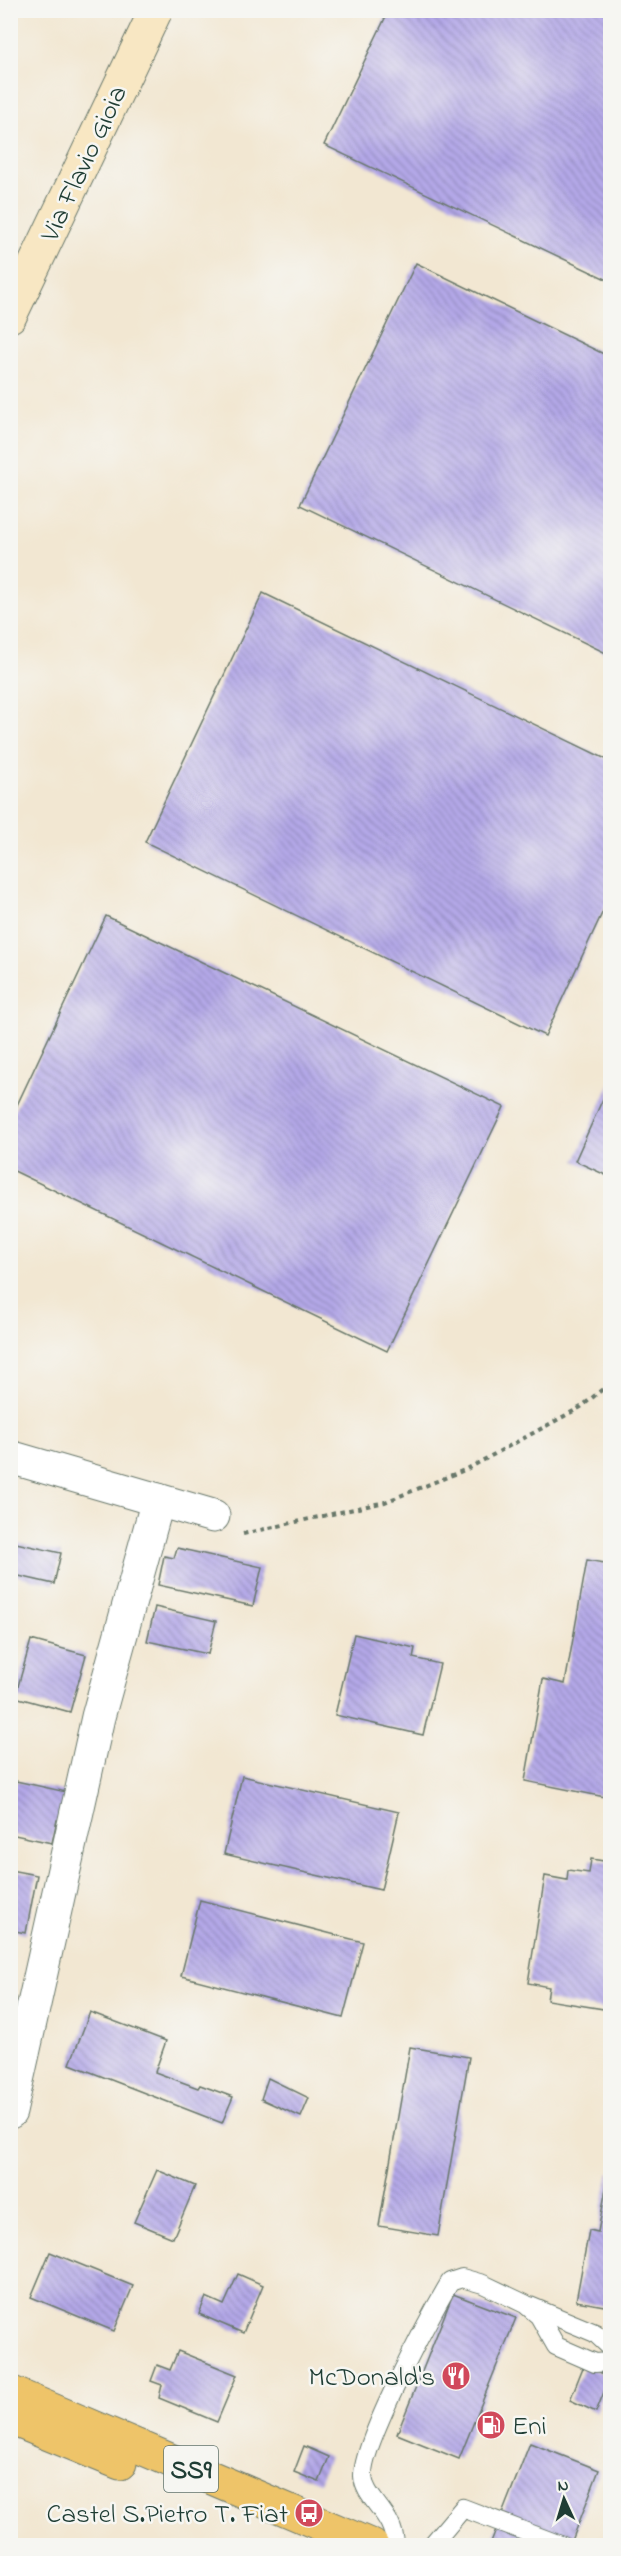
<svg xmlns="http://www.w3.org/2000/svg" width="621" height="2556" font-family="'Indie Flower',sans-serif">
<defs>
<pattern id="building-back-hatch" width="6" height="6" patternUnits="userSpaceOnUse" patternTransform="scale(1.5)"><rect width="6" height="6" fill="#b4a8e8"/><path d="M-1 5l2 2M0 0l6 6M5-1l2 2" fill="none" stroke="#928abd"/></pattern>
</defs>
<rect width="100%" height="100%" fill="#f6f6f2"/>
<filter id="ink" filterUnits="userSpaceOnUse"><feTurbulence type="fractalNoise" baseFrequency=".0167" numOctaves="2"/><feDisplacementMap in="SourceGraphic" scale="12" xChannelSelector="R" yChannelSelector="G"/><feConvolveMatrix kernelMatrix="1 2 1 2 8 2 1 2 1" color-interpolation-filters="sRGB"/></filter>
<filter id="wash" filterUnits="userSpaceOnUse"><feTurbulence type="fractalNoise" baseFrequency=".008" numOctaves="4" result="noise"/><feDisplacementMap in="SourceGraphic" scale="24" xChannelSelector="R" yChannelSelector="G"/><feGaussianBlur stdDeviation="1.35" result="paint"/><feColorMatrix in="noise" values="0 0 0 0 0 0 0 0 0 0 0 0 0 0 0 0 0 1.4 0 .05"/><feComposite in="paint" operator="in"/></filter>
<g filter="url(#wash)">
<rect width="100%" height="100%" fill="#f2e7d2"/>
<g id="blocks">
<g fill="url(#building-back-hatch)">
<polygon points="389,10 610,10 610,281 324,145"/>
<polygon points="416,263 610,357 610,655 300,505"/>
<polygon points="263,593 610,761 610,896 545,1036 145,842"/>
<polygon points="106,916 504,1107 387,1351 10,1169 10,1120"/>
<polygon points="610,1083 610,1177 575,1161"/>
<polygon points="16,1543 61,1553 54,1584 10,1574"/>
<polygon points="177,1548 262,1567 253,1606 158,1585 164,1556 174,1558"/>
<polygon points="587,1560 610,1564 610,1798 525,1781 543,1679 565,1684"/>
<polygon points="155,1607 216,1621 208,1654 147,1641"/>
<polygon points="354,1634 415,1648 413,1658 440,1664 423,1735 335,1715"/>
<polygon points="31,1640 86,1655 70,1712 15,1697"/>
<polygon points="242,1776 399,1812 381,1890 224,1854"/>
<polygon points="16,1781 71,1793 65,1822 57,1820 52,1843 10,1834 10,1807"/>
<polygon points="591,1859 610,1862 610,2010 547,2000 549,1987 528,1983 545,1876 567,1880 568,1870 589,1873"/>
<polygon points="10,1870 37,1875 26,1933 10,1930"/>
<polygon points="200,1900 363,1942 343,2018 181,1976"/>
<polygon points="90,2012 166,2041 155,2072 198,2088 200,2085 233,2097 222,2123 70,2064"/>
<polygon points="410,2047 469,2057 438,2236 379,2226"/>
<polygon points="268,2078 309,2098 301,2117 261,2099"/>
<polygon points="157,2170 195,2186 173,2238 134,2222"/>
<polygon points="609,2172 610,2172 610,2307 576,2301 589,2230 598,2232"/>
<polygon points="50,2252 133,2286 114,2331 31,2297"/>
<polygon points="238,2274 263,2285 243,2333 199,2314 206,2297 224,2305"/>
<polygon points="453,2294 516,2318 459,2459 397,2434"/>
<polygon points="178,2351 237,2375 217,2422 159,2398 162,2385 151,2381 157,2365 170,2370"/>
<polygon points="584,2365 610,2377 596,2412 570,2400"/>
<polygon points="530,2443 599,2470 570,2546 500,2546 491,2542"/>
<polygon points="304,2446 329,2457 319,2482 294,2472"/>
</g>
</g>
</g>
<g filter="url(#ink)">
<use href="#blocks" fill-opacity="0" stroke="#69786b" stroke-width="1.5"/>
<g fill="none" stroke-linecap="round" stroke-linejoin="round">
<g stroke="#69786b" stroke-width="20">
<g id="lane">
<polyline points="530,2306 595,2333 610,2347"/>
<path d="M 395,2546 C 395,2513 364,2500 363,2476 C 362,2443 430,2316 450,2282 L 462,2278 L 483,2284 L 525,2304 L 539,2316 L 556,2346 L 595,2363 L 610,2362"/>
<polyline points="431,2546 463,2508 563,2546"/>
</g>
</g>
<g stroke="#69786b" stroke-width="35">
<g id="street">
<polyline points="10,1457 213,1516"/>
<polyline points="10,2112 98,1717 158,1500"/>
</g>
</g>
<g stroke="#69786b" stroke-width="35">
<polyline id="secondary" points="10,316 156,10"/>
</g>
<g stroke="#69786b" stroke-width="35">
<g id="primary">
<polyline points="10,2392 372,2546"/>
<polyline points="10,2418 120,2463"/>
</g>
</g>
<polyline stroke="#69786b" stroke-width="4" stroke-dasharray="4.5 4.5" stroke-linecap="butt" points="243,1534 385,1502 467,1469 581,1407 610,1383"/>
<use href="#lane" stroke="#fff" stroke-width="18"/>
<use href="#street" stroke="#fff" stroke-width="33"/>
<use href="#secondary" stroke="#f8e7c3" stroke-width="33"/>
<use href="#primary" stroke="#eec469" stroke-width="33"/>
</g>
</g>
<defs>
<g id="restaurant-disc" transform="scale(1.5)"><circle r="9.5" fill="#d1495b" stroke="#f6f6f2"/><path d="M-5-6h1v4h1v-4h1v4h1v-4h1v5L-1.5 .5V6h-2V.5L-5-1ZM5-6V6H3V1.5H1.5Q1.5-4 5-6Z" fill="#fff"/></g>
<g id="fuel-disc" transform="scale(1.5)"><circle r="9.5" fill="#d1495b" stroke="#f6f6f2"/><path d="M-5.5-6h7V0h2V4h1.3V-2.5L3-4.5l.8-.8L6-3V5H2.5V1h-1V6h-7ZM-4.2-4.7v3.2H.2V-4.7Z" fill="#fff"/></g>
<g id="bus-disc" transform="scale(1.5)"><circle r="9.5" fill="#d1495b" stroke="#f6f6f2"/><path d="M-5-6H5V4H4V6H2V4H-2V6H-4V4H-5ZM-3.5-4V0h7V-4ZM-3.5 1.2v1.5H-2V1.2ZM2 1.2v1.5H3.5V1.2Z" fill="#fff"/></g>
</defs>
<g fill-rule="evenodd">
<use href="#restaurant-disc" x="456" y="2376"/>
<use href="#fuel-disc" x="491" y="2425"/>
<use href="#bus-disc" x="309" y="2513"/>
</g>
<g text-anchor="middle" stroke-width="5" stroke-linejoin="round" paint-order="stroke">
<rect fill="#f6f6f2" stroke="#60746d" stroke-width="1.5" x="164" y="2446" width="54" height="46" rx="4.5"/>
<g font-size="26" font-weight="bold" fill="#1f3d34">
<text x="191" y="2478">SS9</text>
</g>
<g font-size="27" fill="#1f3d34" stroke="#f6f6f2">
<text transform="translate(83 163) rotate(-65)" y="9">Via Flavio Gioia</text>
</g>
<g font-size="27" fill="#1f3d34" stroke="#f6f6f2" text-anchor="end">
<text x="435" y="2385">McDonald's</text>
<text x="512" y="2434" text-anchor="start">Eni</text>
<text x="288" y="2522">Castel S.Pietro T. Fiat</text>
</g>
</g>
<rect width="621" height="2556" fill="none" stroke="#f6f6f2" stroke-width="36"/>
<g transform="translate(564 2499) rotate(356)" stroke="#f6f6f2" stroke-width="4.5" paint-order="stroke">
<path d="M0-4.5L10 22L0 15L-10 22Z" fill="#1f3d34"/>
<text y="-9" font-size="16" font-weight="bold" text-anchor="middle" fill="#1f3d34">N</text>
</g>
</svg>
